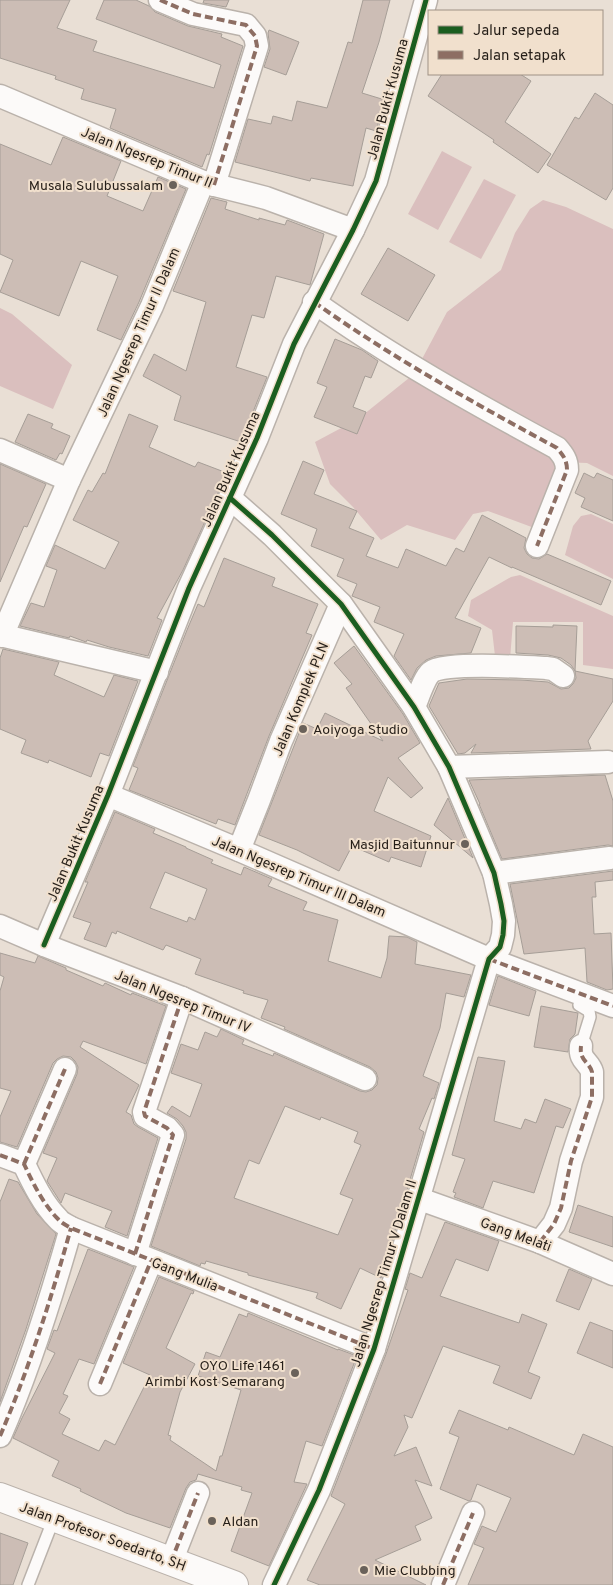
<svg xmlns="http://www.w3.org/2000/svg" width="613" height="1585" font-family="Overpass,sans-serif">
<rect width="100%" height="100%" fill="#e9dfd5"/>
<g fill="#dabfbe">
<polygon points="442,151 472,167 438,230 408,214"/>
<polygon points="484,179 516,195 481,259 449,242"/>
<polygon points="543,200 566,207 613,229 613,476 587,463 561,462 537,529 488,511 473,514 455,540 407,525 381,540 353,507 330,484 315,442 358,419 414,374 447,312 501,270 515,233 530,209"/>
<polygon points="0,308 12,314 72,365 53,409 0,386"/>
<polygon points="591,514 613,524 613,579 565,555 573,526 581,516"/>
<polygon points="520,575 613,616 613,669 583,665 583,622 513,622 510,659 495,656 492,630 468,616 471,600 511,577"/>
</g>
<g fill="#ccbdb5" stroke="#a69e97" fill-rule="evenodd">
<polygon points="0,0 70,0 57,28 97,41 93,51 214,88 221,65 96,19 104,0 136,0 149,6 155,12 188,26 222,34 221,37 243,46 209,155 207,154 202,167 110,128 116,109 81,99 84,89 55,79 56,76 0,58"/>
<polygon points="204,0 229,0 226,7 203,3"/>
<polygon points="363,0 390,0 379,42 362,93 385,100 376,131 366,128 353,186 311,178 310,181 235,162 248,119 271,124 273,116 292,121 297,101 327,108 348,42 352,43"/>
<polygon points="269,30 299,42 286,75 264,67 270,49 268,33"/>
<polygon points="442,74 520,74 531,81 505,122 551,154 538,173 493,142 494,140 428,96"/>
<polygon points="595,93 613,105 613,188 606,200 547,165 575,117 579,119"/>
<polygon points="63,137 121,161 107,196 143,211 158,177 186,189 139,302 121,340 97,330 118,276 81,261 59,316 0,292 13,260 0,254 0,144 51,165"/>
<polygon points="211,198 227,202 225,209 259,220 259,218 285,225 287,220 324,234 310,285 276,276 264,318 252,315 236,367 267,377 241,442 174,420 181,396 143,376 154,354 186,371 206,302 173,291"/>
<polygon points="388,248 435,275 408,321 361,294"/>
<polygon points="335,339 362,350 378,361 371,378 365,376 353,407 366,412 357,434 314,417 327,387 317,383"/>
<polygon points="28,414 53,424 51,428 70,436 62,454 60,453 56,460 15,442"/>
<polygon points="129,414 158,426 149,447 195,467 198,462 227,473 183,570 157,618 162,620 148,656 109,647 87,640 86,642 70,636 69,638 20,626 31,603 44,607 57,570 46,566 55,545 105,569 119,542 73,520 88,490 92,492 103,473 105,474"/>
<polygon points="303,461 324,470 314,494 357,511 349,528 374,538 366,556 398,568 406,549 446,566 456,548 464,552 482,515 526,538 524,548 527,554 532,558 539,559 547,554 611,581 601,605 512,567 512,568 489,557 455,618 481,628 471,653 436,656 426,660 417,668 411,680 394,656 404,634 374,622 380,607 352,596 357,584 337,576 344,559 311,546 317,529 281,514"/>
<polygon points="0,464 46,484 27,527 24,526 0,582"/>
<polygon points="584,473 594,478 597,473 613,480 613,521 581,507 585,498 575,493"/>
<polygon points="224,558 275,578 272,586 318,604 306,633 312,635 269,736 235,825 218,819 216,824 129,790 138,768 133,766 187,630 198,604 204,607"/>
<polygon points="553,625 577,626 575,671 613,679 613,701 588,741 591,749 471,753 476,744 465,753 458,754 429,706 439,683 467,679 521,680 548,682 561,689 569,688 573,684 576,678 575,671 571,665 561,658 548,655 516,653 516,626 553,627"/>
<polygon points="354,646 403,714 420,743 398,758 423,788 411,798 388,777 374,811 431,836 421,867 391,857 389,862 352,846 339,871 297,850 259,835 303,723 317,729 325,713 383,741 346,688 352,684 334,663"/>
<polygon points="3,649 59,662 54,675 104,697 114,675 138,681 109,756 100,753 91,777 49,760 48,763 21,753 26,740 0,729 0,658"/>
<polygon points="605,775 613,801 613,846 608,845 502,859 479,804 480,804 469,780"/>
<polygon points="448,798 473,858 434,825"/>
<path d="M 115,812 L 155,829 L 153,833 L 186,847 L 186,848 L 213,860 L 211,863 L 241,875 L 244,867 L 272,879 L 268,886 L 307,902 L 303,910 L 338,920 L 328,961 L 381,978 L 387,958 L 389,936 L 407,937 L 417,942 L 415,964 L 471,975 L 464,997 L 446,993 L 440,1028 L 423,1076 L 439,1083 L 434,1099 L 432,1098 L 419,1129 L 424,1132 L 407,1190 L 405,1194 L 404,1200 L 381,1278 L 360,1268 L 341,1309 L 316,1298 L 318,1293 L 248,1275 L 248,1273 L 206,1261 L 205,1264 L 201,1263 L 200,1266 L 151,1246 L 186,1139 L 186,1132 L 183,1126 L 177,1119 L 167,1113 L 172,1106 L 190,1117 L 202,1084 L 171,1073 L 181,1044 L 198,1050 L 205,1032 L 217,1037 L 221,1029 L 244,1040 L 242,1044 L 273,1056 L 274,1053 L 360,1091 L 366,1092 L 372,1090 L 377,1085 L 378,1078 L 376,1072 L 370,1067 L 284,1029 L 285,1027 L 261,1018 L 268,1000 L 243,993 L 244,991 L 195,974 L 201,959 L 166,945 L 163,950 L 117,931 L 116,934 L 112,932 L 106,947 L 84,939 L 91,923 L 73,917 L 88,882 L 85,882 ZM 165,872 L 207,889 L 195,920 L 189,917 L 187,922 L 150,908 ZM 285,1106 L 320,1120 L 321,1117 L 358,1132 L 354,1142 L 361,1145 L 340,1194 L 353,1199 L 338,1235 L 234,1198 L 249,1160 L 259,1164 Z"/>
<polygon points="613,871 613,880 595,882 596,897 592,897 594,934 611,933 613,989 607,990 587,982 585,948 524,954 510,884"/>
<polygon points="0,953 35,963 38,956 66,968 66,970 103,986 105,983 131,995 132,993 166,1006 146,1064 83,1041 80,1047 139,1085 126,1112 131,1115 134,1124 138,1127 158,1138 127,1236 105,1227 112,1211 65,1193 61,1203 47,1181 57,1158 43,1153 77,1074 78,1067 75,1061 71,1057 63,1056 57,1059 53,1063 17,1147 0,1142 0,1117 11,1091 0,1088 0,991 4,977 0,975"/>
<polygon points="498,976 536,991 529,1016 489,1005"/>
<polygon points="541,1006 578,1013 575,1034 570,1039 568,1052 534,1047"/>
<polygon points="478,1057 505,1061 494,1121 521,1129 525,1119 536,1123 545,1099 571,1109 563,1128 556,1126 534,1193 493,1181 483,1208 454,1197 456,1193 453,1192 465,1159 452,1155"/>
<polygon points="9,1179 18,1182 37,1214 56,1234 26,1329 0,1402 0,1202"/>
<polygon points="578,1205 613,1217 613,1247 569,1232"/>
<polygon points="445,1222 499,1241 488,1271 456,1259 440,1296 519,1323 522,1314 547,1324 528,1372 540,1377 531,1399 493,1383 500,1366 443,1346 412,1418 404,1415 408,1427 394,1456 416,1447 432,1486 415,1480 432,1518 415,1526 421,1540 375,1560 426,1585 320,1585 307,1580 345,1504 331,1496 386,1354 408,1290 405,1289 410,1273 422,1278"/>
<polygon points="88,1249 134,1267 94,1364 79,1359 63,1394 68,1396 59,1413 70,1419 62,1434 99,1451 105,1440 115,1445 150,1375 123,1363 159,1277 194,1291 193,1294 191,1293 166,1348 195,1364 180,1392 168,1435 171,1436 170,1440 216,1471 220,1456 222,1456 241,1390 198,1376 206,1352 220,1357 239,1314 247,1317 248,1313 338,1350 338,1349 357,1356 322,1446 306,1441 294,1482 307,1484 269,1566 231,1551 252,1493 241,1490 242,1487 198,1474 196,1480 190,1482 186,1488 170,1528 126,1513 80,1491 81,1489 52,1476 59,1461 13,1438 22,1418 55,1353 47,1349 54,1330 57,1331"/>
<polygon points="569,1269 592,1279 579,1310 556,1301"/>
<polygon points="590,1322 613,1331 613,1368 577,1353"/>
<polygon points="459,1410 508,1430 509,1427 574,1455 583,1434 613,1447 613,1585 468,1585 484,1548 474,1544 482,1526 496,1532 511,1498 477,1484 471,1500 469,1501 440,1489 459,1437 449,1433"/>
<polygon points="0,1533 28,1543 13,1585 0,1585"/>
</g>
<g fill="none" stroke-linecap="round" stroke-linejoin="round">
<g stroke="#bab2ab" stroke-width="14">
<g id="service">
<polyline points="581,1046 590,1017 589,1011 579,1005 582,994"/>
<polyline points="28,1585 54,1518"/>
</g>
</g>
<g stroke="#bab2ab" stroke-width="25">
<g id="minor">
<polyline points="160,0 193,14 246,25 255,36 257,46 214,185"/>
<polyline points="0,96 203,182 266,198 353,230"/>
<path d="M 314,302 C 391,357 474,403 557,448 C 563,455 567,460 567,470 L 537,546"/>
<polyline points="0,450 69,480"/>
<polyline points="230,498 272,535 341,604 414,707 449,767 494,873 501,904 504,921 503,935 500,947 489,959 374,1349 319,1490 274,1585"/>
<polyline points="0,635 157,672"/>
<polyline points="2,636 69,480 152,306 203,182"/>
<path d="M 414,707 C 418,698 424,678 431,672 C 441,662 527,667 546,668 L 553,669 L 563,676"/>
<polyline points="449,767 608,762"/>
<polyline points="108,795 239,850 489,959 613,1006"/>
<polyline points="239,850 259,800 281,741 341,604"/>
<polyline points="494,873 610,858"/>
<polyline points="0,926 44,945 182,998 365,1079"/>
<polyline points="44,945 108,795 189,588 257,438 294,344 353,230 376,181 426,0"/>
<path d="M 0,1155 L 24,1164 C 33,1183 43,1204 58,1219 C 61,1223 66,1225 71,1228 L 374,1349"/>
<polyline points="24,1164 65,1069"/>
<polyline points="417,1198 540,1242 613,1274"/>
<path d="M 540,1242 L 554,1224 L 561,1208 L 571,1161 L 592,1097 L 592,1072 C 589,1061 579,1061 581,1046"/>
<polyline points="135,1254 173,1135 167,1128 145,1116 144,1112 182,998"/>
<polyline points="100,1384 151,1261"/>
<path d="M 0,1436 C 29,1369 51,1299 71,1228"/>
<polyline points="171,1562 198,1493"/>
<polyline points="443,1585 473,1513"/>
</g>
</g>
<g stroke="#bab2ab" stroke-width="30">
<polyline id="secondary" points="0,1497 234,1585"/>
</g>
<use href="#service" stroke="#fcfaf9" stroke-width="11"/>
<use href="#minor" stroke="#fcfaf9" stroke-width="22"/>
<use href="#secondary" stroke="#fcfaf9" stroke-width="28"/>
<g stroke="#8d6e63" stroke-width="4" stroke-dasharray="8 4" stroke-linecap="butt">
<polyline points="160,0 193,14 246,25 255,36 257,46 214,185"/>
<path d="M 314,302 C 391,357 474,403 557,448 C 563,455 567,460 567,470 L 537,546"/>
<polyline points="489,959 613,1006"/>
<path d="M 0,1155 L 24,1164 C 33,1183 43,1204 58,1219 C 61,1223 66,1225 71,1228 L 374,1349"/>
<polyline points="24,1164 65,1069"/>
<path d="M 540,1242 L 554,1224 L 561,1208 L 571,1161 L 592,1097 L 592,1072 C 589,1061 579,1061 581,1046"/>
<polyline points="135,1254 173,1135 167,1128 145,1116 144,1112 182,998"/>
<polyline points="100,1384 151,1261"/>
<path d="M 0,1436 C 29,1369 51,1299 71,1228"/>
<polyline points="171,1562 198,1493"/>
<polyline points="443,1585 473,1513"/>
</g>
<g stroke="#f1e0cd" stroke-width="8">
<g id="cycleway">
<polyline points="230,498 272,535 341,604 414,707 449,767 494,873 501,904 504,921 503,935 500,947 489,959 374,1349 319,1490 274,1585"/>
<polyline points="44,945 108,795 189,588 257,438 294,344 353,230 376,181 426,0"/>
</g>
</g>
<use href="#cycleway" stroke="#1b5e20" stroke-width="5"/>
</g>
<g fill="#6a625a" stroke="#f1e0cd" stroke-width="2">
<circle cx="173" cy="185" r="5"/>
<circle cx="303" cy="729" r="5"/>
<circle cx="465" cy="844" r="5"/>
<circle cx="295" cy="1373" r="5"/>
<circle cx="212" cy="1521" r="5"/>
<circle cx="364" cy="1570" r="5"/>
</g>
<g text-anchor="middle" stroke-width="4" stroke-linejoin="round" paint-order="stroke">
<g font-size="14" fill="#251e18" stroke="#f1e0cd">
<text transform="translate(387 99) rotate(-75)" y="5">Jalan Bukit Kusuma</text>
<text transform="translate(147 157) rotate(22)" y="5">Jalan Ngesrep Timur II</text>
<text transform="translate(138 332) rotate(-66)" y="5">Jalan Ngesrep Timur II Dalam</text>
<text transform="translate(230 469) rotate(-66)" y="5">Jalan Bukit Kusuma</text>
<text transform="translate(300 699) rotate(-67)" y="5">Jalan Komplek PLN</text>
<text transform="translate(75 843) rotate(-67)" y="5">Jalan Bukit Kusuma</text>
<text transform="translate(299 876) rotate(23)" y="5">Jalan Ngesrep Timur III Dalam</text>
<text transform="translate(183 1001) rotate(22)" y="5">Jalan Ngesrep Timur IV</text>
<text transform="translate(516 1234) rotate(20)" y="5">Gang Melati</text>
<text transform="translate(383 1273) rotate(-73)" y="5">Jalan Ngesrep Timur V Dalam II</text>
<text transform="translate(185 1274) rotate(21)" y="5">Gang Mulia</text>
<text transform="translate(103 1536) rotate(20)" y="5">Jalan Profesor Soedarto, SH</text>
</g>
<g font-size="14" fill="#251e18" stroke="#f1e0cd" text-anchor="end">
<text x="163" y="190">Musala Sulubussalam</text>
<text x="313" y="734" text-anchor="start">Aoiyoga Studio</text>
<text x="455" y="849">Masjid Baitunnur</text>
<text x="285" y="1370">OYO Life 1461<tspan x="285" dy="16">Arimbi Kost Semarang</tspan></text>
<text x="222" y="1526" text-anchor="start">Aldan</text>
<text x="374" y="1575" text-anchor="start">Mie Clubbing</text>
</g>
</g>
<rect x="428" y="10" width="175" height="65" fill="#f1e0cd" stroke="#9f9285"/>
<rect x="438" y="26" width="25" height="8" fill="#1b5e20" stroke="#9f9285"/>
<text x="473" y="35" font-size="15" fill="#251e18">Jalur sepeda</text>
<rect x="438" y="51" width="25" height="8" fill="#8d6e63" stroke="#9f9285"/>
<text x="473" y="60" font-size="15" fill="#251e18">Jalan setapak</text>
</svg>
